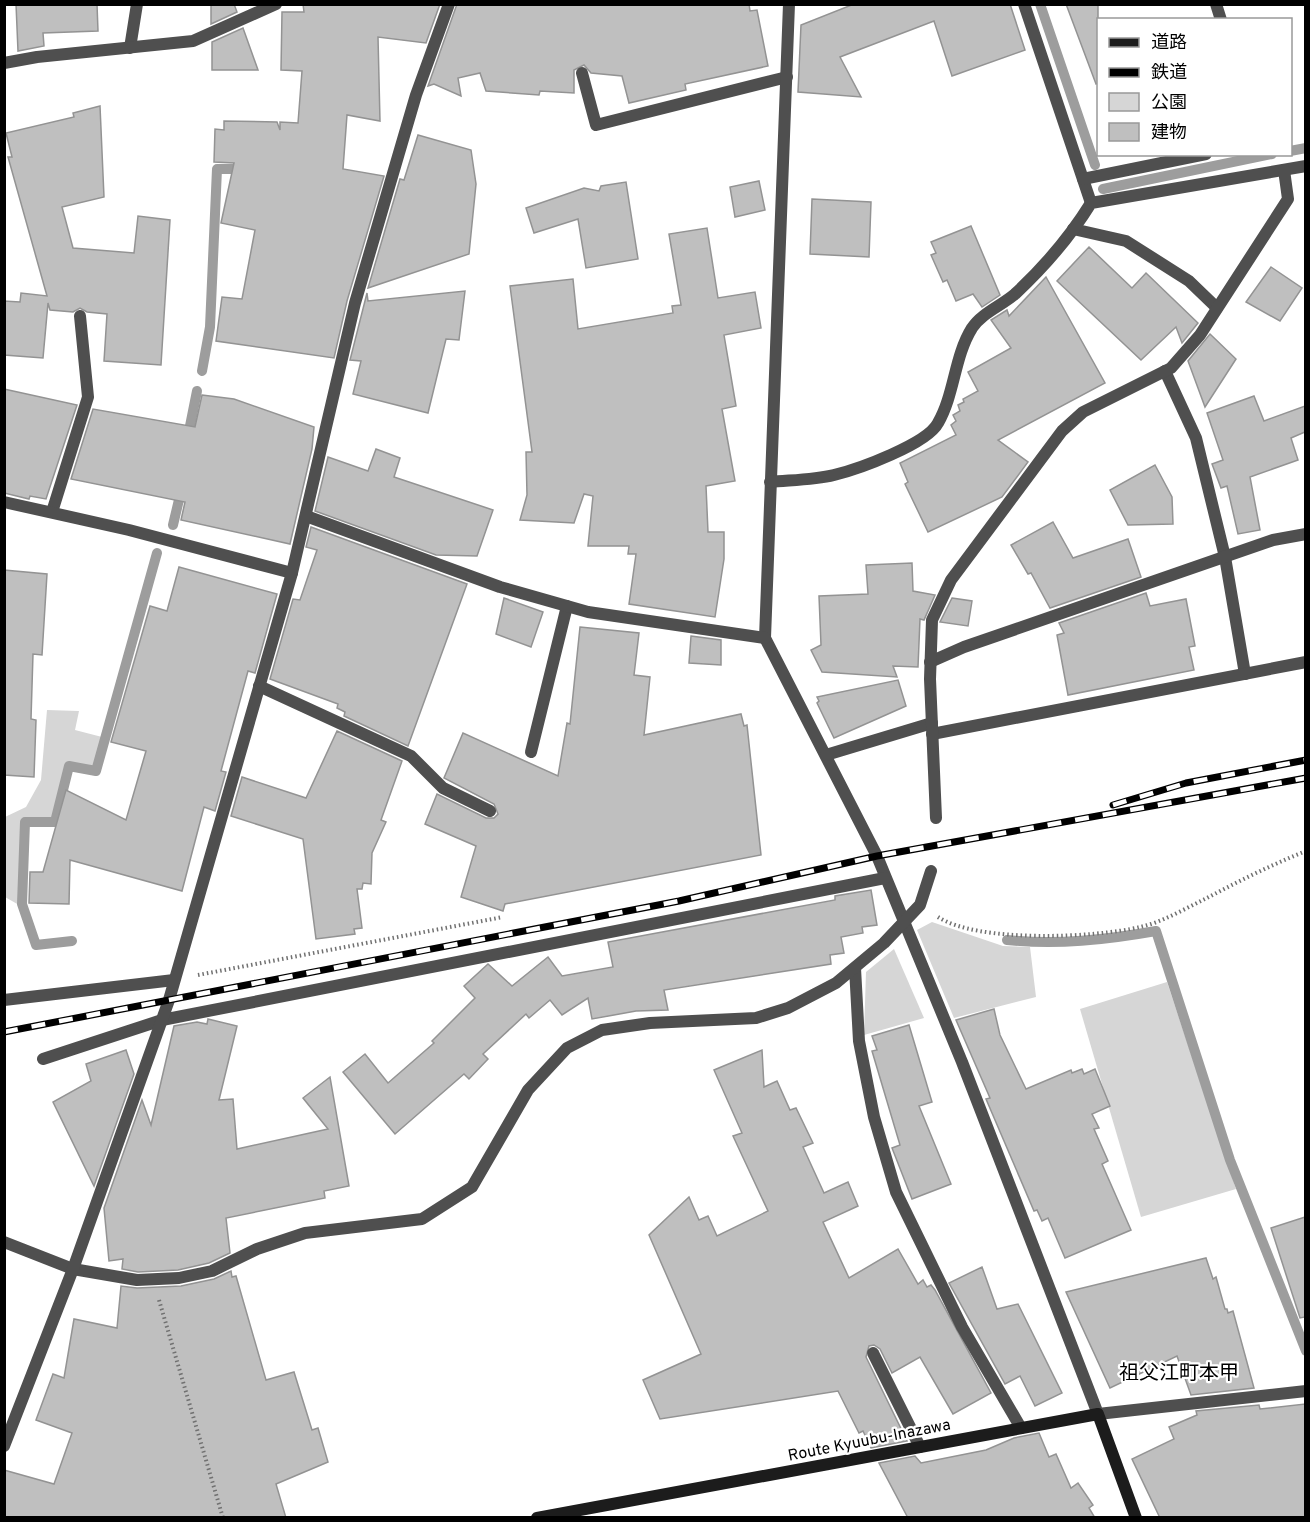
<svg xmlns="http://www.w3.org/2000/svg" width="1310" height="1522" font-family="Overpass,'Noto Sans JP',sans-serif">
<rect width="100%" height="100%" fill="#fff"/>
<g fill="#d6d6d6">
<polygon points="47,710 79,711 75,730 102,737 94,767 67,763 53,819 22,820 19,905 5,897 5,817 26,807 41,780"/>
<polygon points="932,922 1003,946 1030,947 1036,997 954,1018 917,930"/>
<polygon points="894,949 924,1018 864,1035 866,972"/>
<polygon points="1167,982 1236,1189 1141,1217 1080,1009"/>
</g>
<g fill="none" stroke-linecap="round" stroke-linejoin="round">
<g stroke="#9d9d9d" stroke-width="10">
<polyline points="1040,4 1095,165"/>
<polyline points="1290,151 1306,148"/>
<polyline points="1103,189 1272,154"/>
<polyline points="202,371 210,327 217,169 246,169"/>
<polyline points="192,440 189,431 197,391"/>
<polyline points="173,525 182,487"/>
<path d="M 1007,940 C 1058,945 1105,940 1156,931 L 1230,1160 L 1306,1351"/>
<polyline points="72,941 36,945 22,904 25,822 55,822 69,766 96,771 157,553"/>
</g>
</g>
<g fill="#bfbfbf" stroke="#939393" stroke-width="1.5">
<polygon points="16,4 97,4 98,31 43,33 44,46 18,51"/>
<polygon points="211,4 234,4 237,12 211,24"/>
<polygon points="303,4 440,4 426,43 378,37 380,121 347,115 343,169 384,176 347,301 334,358 216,341 222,297 242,299 255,230 221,223 234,163 214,162 215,129 224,130 224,121 277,122 280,130 280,122 298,123 302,71 281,70 282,12 304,12"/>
<polygon points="457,4 749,4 750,11 757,10 768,66 685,84 686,90 629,103 622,76 591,73 584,65 574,70 574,93 540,91 539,95 486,91 480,73 458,78 461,96 434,84 428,86"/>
<polygon points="854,4 1010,4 1025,50 952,76 934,21 840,57 861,97 798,92 801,25"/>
<polygon points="1066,4 1098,4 1098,83 1096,84"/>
<polygon points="243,28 258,70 212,70 212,42"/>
<polygon points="100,106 104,197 62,207 73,248 134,253 138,216 170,220 161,365 104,361 107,314 87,312 80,308 73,312 50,310 48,303 43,358 4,355 4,301 20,302 21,293 47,296 8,157 12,157 6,133 74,117 73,113"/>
<polygon points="418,135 471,150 476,184 469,254 368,288 400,179 404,180"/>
<polygon points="759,181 765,210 735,217 730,187"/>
<polygon points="626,182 638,259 586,268 578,219 534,233 526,208 584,188 599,191 601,186"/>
<polygon points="812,199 871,202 869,257 810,254"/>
<polygon points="971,226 1000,295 982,307 973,294 956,301 947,280 943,282 931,255 936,253 931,242"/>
<polygon points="707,228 718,298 755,292 761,328 724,335 736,406 722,409 735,481 706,486 708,532 724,532 724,559 715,617 629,604 636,554 628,554 629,546 588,546 593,496 584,494 574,523 520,520 527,495 526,452 532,452 510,286 573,279 578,329 673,313 672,306 681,305 669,234"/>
<polygon points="1089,247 1132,288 1146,273 1198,323 1182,343 1176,327 1141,360 1057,281"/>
<polygon points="1271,267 1302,288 1280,321 1246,302"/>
<polygon points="1046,277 1105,383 998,440 1028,462 1002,497 928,532 905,484 908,482 900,463 956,435 951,425 956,421 953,415 960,411 958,405 964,402 963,399 978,391 968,372 1011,348 991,320 1007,310 1009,316"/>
<polygon points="465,291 459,340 446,339 428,413 353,394 361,361 350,360 367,293 368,301"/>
<polygon points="1210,334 1236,359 1205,407 1188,361"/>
<polygon points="4,389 77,405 46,499 30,496 29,499 4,493"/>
<polygon points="202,395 234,399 314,427 312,449 290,544 181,520 185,502 71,479 93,409 195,427"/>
<polygon points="1254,396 1264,421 1305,406 1305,432 1291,438 1298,460 1250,477 1260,530 1238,534 1227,486 1221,488 1212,464 1223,460 1207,413"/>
<polygon points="376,449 400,458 394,477 493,510 477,556 436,555 315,511 328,457 368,471"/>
<polygon points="1155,465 1172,497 1173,524 1128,525 1110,490"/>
<polygon points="1053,522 1073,558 1128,539 1141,577 1050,608 1031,573 1028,574 1011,545"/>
<polygon points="311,527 467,584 408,746 344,716 345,712 337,708 338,704 270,679 293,599 300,600 317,550 306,547"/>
<polygon points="912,563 913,591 935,595 924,620 920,619 918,667 893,666 897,677 822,672 811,650 821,645 819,596 868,594 866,565"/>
<polygon points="179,567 277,594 255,673 248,671 221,771 226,772 215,811 204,807 182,891 70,860 69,904 29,903 30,872 43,872 66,790 126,820 146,751 111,742 150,606 167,611"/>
<polygon points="4,570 47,574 42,655 33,654 31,719 36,720 34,777 4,775"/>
<polygon points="1146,593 1150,606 1186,599 1195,646 1189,647 1194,670 1068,695 1057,635 1064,633 1059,623"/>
<polygon points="504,598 543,612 531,647 496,634"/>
<polygon points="952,598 972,601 968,626 940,622"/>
<polygon points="580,627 639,633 634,675 650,677 644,735 741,714 744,726 747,725 761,855 505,904 503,911 461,897 476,846 425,824 437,794 486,818 494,818 498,814 494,804 444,778 463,733 558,776 567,723 570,724"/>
<polygon points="691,636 721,640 721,665 689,663"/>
<polygon points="898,680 906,706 834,738 817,703 819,701 817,697"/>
<polygon points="337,731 402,761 381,820 386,822 372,853 371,884 363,883 362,889 357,889 362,928 354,929 355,934 316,939 303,839 231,816 242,777 306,798"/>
<polygon points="871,890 877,925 862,927 863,933 841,937 844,953 830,955 831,964 664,990 668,1010 636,1011 592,1019 588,998 562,1015 550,1000 529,1018 526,1014 483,1054 488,1059 469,1079 464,1074 395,1134 343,1072 365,1054 388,1083 434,1043 432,1041 475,998 464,986 488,964 512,986 548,957 562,976 613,967 608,942 835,900 835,896"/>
<polygon points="994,1009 1000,1035 1026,1089 1071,1070 1072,1073 1082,1069 1084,1074 1095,1069 1110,1106 1092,1114 1099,1128 1094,1129 1108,1161 1102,1164 1131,1230 1065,1258 1048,1218 1042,1221 1037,1210 1034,1211 986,1099 990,1098 956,1020"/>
<polygon points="208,1019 237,1026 219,1100 233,1099 237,1149 328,1129 303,1098 330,1077 349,1186 324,1191 325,1198 226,1218 230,1253 209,1263 178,1270 138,1272 122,1269 123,1259 109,1261 104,1208 142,1100 151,1125 174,1026 197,1022 207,1024"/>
<polygon points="909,1025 932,1102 919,1106 951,1184 912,1199 892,1148 900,1145 872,1051 877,1050 872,1036"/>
<polygon points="126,1050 134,1074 94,1186 53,1102 91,1081 86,1064"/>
<polygon points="762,1050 764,1087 777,1081 790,1110 796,1108 813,1143 803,1147 824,1193 848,1182 858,1206 823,1222 849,1278 898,1249 918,1284 923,1280 927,1287 931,1285 935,1290 991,1393 953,1414 920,1357 892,1373 880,1349 874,1345 869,1346 866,1357 907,1441 871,1448 863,1431 859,1433 838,1391 660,1419 643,1380 701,1354 649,1235 689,1197 699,1220 708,1216 717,1236 768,1211 733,1136 742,1133 714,1070"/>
<polygon points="1305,1217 1305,1317 1300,1318 1271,1228"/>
<polygon points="1206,1258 1213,1279 1216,1277 1225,1309 1227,1309 1228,1313 1233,1311 1254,1388 1191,1395 1177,1356 1110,1388 1066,1292"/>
<polygon points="982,1267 997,1309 1018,1304 1062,1393 1035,1406 1020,1376 1005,1384 949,1283"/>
<polygon points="231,1271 232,1277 236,1276 266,1380 294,1372 312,1430 318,1428 328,1462 276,1484 286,1518 4,1518 4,1470 54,1484 72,1433 36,1420 53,1374 64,1378 74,1319 117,1328 121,1286 137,1288 181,1286 214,1279"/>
<polygon points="1305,1404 1305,1518 1160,1518 1132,1459 1174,1439 1169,1427 1197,1415 1196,1411 1259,1405 1260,1409"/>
<polygon points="1039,1433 1049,1457 1056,1454 1071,1488 1078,1483 1093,1505 1089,1508 1095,1518 908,1518 879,1463 915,1456 921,1463 986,1450 1014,1438"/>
</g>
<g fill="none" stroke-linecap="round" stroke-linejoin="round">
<g stroke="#717171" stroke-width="4" stroke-dasharray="1.5 3" stroke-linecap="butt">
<path d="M 938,917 C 978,943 1094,938 1140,927 C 1163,922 1186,908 1207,898 C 1239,881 1271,865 1306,851"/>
<polyline points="198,975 503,917"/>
<polyline points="159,1300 223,1518"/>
</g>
<g stroke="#4f4f4f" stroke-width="12">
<polyline points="582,73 596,125 787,77"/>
<polyline points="52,512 88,397 80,316"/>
<polyline points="259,686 411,756 443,788 490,811"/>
<polyline points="531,752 567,606"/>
<polyline points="873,1353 920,1447"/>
</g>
<g stroke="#4f4f4f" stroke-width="12">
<polyline points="789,4 765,638 877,856 962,1062 1098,1414 1306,1391"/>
<polyline points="1024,4 1091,203"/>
<polyline points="1216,4 1221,20"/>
<polyline points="130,48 137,4"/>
<polyline points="4,63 37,57 193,41 276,4"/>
<polyline points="1083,179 1206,154"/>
<polyline points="1073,229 1126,241 1189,281 1217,308"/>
<polyline points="1165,371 1196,438 1225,557 1245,674"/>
<path d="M 770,482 C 791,480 814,480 834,475 C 859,469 927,444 938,423 C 955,393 954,357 972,328 C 982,313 1001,306 1015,294 C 1044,267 1070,237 1091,203 L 1306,166"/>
<polyline points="4,502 129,530 292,573"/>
<polyline points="306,516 500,587 588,612 765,638"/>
<polyline points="930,662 964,647 1273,540 1306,534"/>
<polyline points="932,734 1306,662"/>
<polyline points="826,755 932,723"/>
<polyline points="936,818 930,679 932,620 951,580 1062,431 1083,412 1171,368 1200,335 1288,199 1284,170"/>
<polyline points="855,968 859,1041 874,1117 896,1192 962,1327 1021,1428"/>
<polyline points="4,1000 174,980"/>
<polyline points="43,1059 162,1020 885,878"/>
<polyline points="4,1242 73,1269 137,1280 179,1278 212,1271 257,1249 305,1233 422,1219 472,1187 528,1090 567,1048 602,1030 650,1023 756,1018 788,1008 836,983 884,943 920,905 931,871"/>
<polyline points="4,1446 73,1269 169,1000 292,573 355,303 416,95 449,4"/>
</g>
<polyline stroke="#1c1c1c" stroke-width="12" points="537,1518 1098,1414 1136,1518"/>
<g stroke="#000" stroke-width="7">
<g id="rail">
<polyline points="1113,805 1186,783 1306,760"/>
<polyline points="4,1032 679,901 877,856 1306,778"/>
</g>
</g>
<use href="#rail" stroke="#fff" stroke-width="4.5" stroke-dasharray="14" stroke-linecap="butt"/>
</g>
<g text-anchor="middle" stroke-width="4.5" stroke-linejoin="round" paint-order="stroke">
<g font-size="16" fill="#000" stroke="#fff">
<text transform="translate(869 1439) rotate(-11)" y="6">Route Kyuubu-Inazawa</text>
</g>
<g font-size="20" fill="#000" stroke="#fff">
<text x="1179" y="1379">祖父江町本甲</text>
</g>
</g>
<rect width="1310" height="1522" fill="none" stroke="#000000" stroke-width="12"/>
<rect x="1097" y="18" width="195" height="138" fill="#ffffff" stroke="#999999" stroke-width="1.5"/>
<rect x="1109" y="38" width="30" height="9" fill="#1c1c1c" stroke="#999999" stroke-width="1.5"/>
<text x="1151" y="48" font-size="18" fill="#000000">道路</text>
<rect x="1109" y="68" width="30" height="9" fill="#000000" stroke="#999999" stroke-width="1.5"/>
<text x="1151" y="78" font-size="18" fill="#000000">鉄道</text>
<rect x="1109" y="93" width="30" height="18" fill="#d6d6d6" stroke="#999999" stroke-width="1.5"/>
<text x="1151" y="108" font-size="18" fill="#000000">公園</text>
<rect x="1109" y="123" width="30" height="18" fill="#bfbfbf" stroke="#999999" stroke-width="1.5"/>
<text x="1151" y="138" font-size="18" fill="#000000">建物</text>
</svg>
